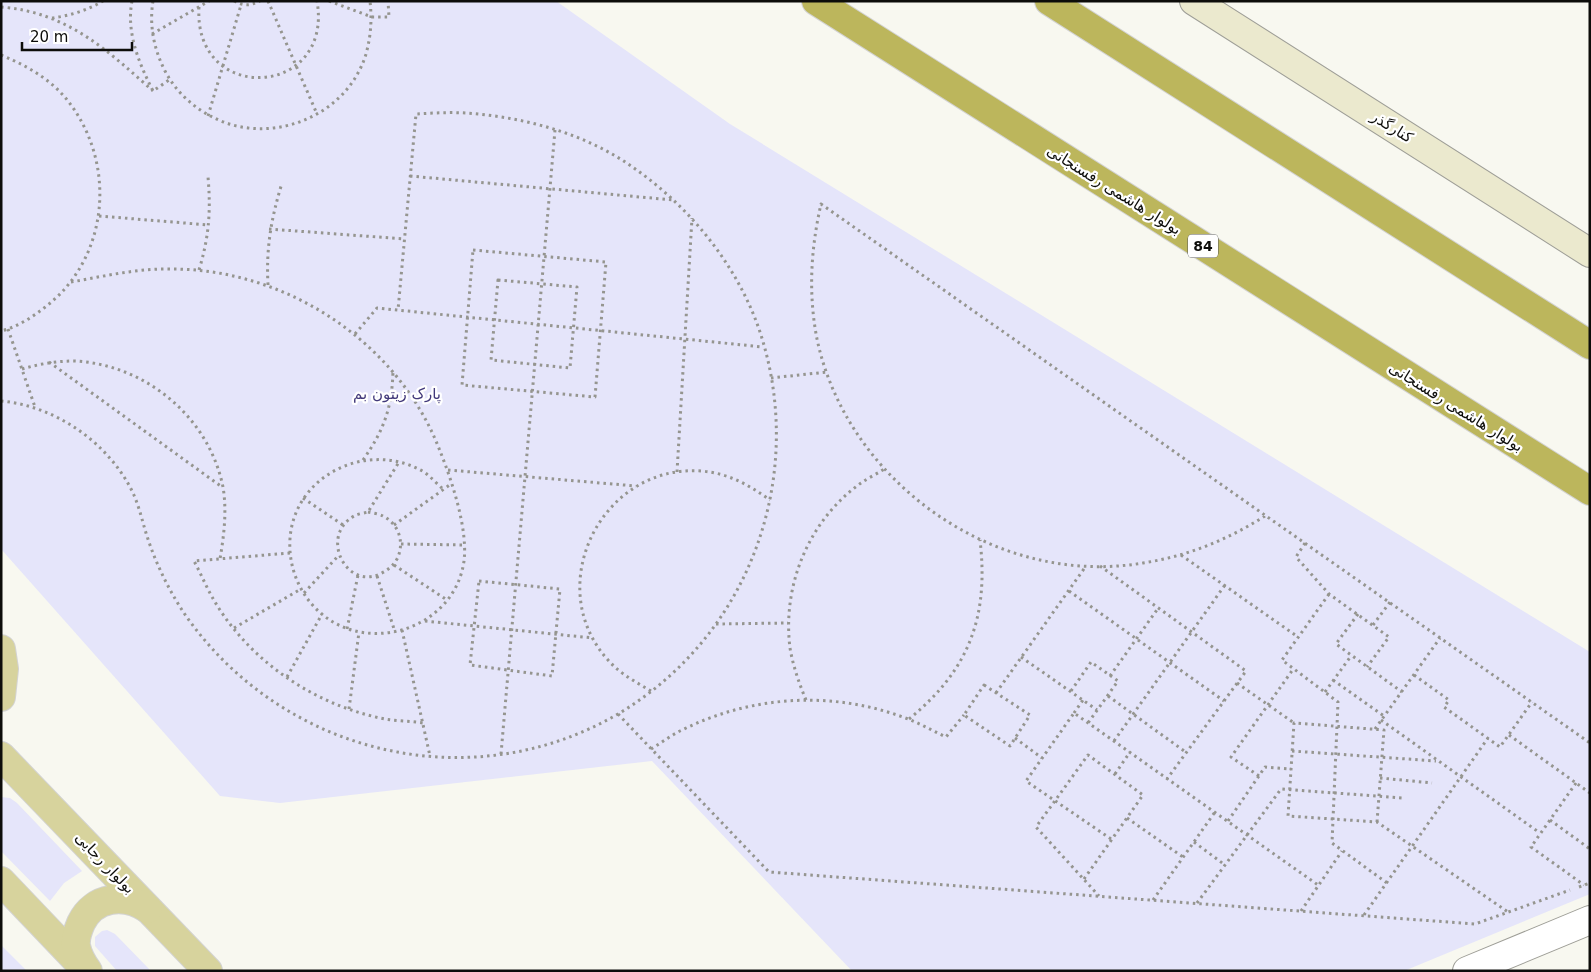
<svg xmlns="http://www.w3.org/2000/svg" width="1591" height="972" font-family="'DejaVu Sans',Cairo,sans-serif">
<rect width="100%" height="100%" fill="#f8f8f0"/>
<g fill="#e5e5fa">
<polygon points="1,1 556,1 730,124 1590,652 1590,894 1404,971 852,971 652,761 280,803 220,796 1,549"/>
<polygon points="1,797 10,798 17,803 82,871 64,883 50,901 1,851"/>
<polygon points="107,930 115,934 151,971 117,971 95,946 95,937 102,931"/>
<polygon points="1,945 27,971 1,971"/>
</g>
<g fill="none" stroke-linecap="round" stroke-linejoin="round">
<g stroke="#9e9e97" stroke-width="30">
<polyline id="street" points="1467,971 1590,920"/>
</g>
<g stroke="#9e9e97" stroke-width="30">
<polyline id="secondary" points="1194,1 1590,253"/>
</g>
<g stroke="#d3d3d3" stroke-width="30">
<g id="primary">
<polyline points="1,649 4,669 1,697"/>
<polyline points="1,756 208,971"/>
<polyline points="1,881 83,967"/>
<path d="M 88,971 C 82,963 78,956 76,946 C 75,938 78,930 81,923 C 94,896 125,893 148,909"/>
</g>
</g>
<g stroke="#d3d3d3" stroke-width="30">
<g id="highway">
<polyline points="816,1 1590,491"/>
<polyline points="1049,1 1590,345"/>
</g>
</g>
<g stroke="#95958f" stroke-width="3" stroke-dasharray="2.5 4" stroke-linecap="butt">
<path d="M 132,1 C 126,33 139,63 153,91 L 169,80"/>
<path d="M 153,1 C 149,26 154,49 165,71 C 177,94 197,111 221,121 C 277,144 348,114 366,54 C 371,36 372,19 370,1"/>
<path d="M 234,1 C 244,6 250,6 260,1"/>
<polyline points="268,1 317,114"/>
<polyline points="329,1 372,17 389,17 388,1"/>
<path d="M 1,7 C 67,12 107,50 153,91"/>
<path d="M 199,7 C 193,106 334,98 317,1"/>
<path d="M 52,18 C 69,16 88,10 103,1"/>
<polyline points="152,34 209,1"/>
<path d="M 1,55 C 28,66 54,81 71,105 C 117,168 108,260 44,308 C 31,318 17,327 1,331"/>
<polyline points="208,116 241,5"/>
<polyline points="410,176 673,200"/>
<polyline points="99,216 209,225"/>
<polyline points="269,229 405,239"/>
<polygon points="473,250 606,262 595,397 462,385"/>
<path d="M 199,270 C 209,237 211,211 208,177"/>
<polygon points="498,280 577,287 570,368 491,360"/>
<path d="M 71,282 C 105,276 139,268 174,269 C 288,270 399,343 440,451 C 452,481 468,529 464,561 C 455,627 372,655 323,615 C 288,587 279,534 304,498 C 330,460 384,448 424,472 C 431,477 437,484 443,489"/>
<path d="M 268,285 C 266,248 271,219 282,183"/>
<polyline points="8,329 35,407"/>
<polyline points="355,334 377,308 763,347"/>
<polyline points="49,362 222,487"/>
<path d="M 22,369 C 39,364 56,361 74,361 C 145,364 209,417 223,487 C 227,511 224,535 220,559"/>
<polyline points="771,378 827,372"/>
<path d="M 1,401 C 56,406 109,443 133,493 C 139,506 142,520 146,533 C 155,562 169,591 186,616 C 283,754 470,800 618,714 C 751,635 808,474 759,329 C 736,263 688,205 631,166 C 584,133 523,117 466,113 C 449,112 432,113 416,114 L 398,310"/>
<path d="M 363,460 C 384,430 392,408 393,371"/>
<polyline points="448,470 636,486"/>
<polyline points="677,472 692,218"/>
<polyline points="303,498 343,525"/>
<path d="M 368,512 C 373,513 379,514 383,516 C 399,524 405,543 397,559 C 393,566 388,570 380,574 C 346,590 319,536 354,516 C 358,514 364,513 368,512 L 399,462"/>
<path d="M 1265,516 C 1227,540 1188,556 1143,563 C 996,588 847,482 817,339 C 808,293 811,248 821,204 L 1590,743"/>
<polyline points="394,525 451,484"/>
<polyline points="1305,543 1296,557 1329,594 1389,637 1367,667"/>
<polyline points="401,544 465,545"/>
<path d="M 290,553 L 194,561 C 200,572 205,584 211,595 C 246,659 313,705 385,719 C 397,721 410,721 423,723"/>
<polyline points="1181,555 1298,637"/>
<polyline points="394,565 447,600"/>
<polyline points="1100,566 1246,671 1167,779"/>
<polyline points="377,576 395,632"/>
<polygon points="479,581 560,589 552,676 470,665"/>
<polyline points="1069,591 1224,701"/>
<polyline points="304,593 339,555"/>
<polyline points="1329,594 1282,660 1338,702 1332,843 1387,883"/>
<polyline points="1358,614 1336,644 1402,692"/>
<polyline points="425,621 593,638"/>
<polyline points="716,624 788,623"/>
<polyline points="1373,625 1390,602"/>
<polyline points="234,628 301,589"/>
<polyline points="347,629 358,575"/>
<polyline points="402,630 430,756"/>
<polyline points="1021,657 1097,710"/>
<polyline points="1414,675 1449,700 1444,707 1500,747 1532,702"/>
<polyline points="1110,676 1159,607"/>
<polyline points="287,677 322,614"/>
<polyline points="1333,680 1384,716"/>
<polyline points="1237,683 1294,723"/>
<polygon points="984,685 1030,715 1010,746 964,715"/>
<path d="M 651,691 C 636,682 620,674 608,660 C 541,586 602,464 701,471 C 728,473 749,485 770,500"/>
<polyline points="1071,691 1091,662 1118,681 1088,723"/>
<polyline points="1325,692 1351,656"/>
<polyline points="996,693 1086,566"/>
<polyline points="1108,696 1187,753"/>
<path d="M 806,700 C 799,683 793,666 790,648 C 782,585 809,520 861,483 C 868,478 877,474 884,469"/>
<polyline points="349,709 359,632"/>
<polyline points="1074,713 1083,700"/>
<polyline points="618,714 769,872 1475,924 1570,890"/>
<path d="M 909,719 C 969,670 989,617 980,540"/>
<polyline points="1381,720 1540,833"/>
<polyline points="1375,729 1440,638"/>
<polyline points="1509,735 1590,793"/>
<polyline points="1015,738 1042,758"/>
<polyline points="1114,741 1225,585"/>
<path d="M 651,749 C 661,743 670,736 680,731 C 751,695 834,690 908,719 C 921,724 933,731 946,737 L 964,715"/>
<polyline points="1292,751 1436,761"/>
<polyline points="501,754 555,130"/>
<polyline points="1115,774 1130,752"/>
<polyline points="1259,776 1231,757 1294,668"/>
<polyline points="1380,778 1432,783"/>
<polyline points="1576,783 1531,847 1584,885"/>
<polyline points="1127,818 1183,857"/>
<polyline points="1550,820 1590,849"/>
<polyline points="1228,821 1265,767 1291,769"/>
<polyline points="1377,822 1384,730 1294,723 1288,816 1377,822 1508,912"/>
<polyline points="1111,839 1026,781 1074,713 1318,885"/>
<polyline points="1194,842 1225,865"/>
<polyline points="1084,879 1143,795 1088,755 1036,827 1099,896"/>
<polyline points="1579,887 1590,883"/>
<polyline points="1153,900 1215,812"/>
<polyline points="1197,903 1281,789 1403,798"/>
<polyline points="1301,911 1342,851"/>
<polyline points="1364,915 1488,738"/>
</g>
<use href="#street" stroke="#fff" stroke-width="28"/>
<use href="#secondary" stroke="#ebe9ce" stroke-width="28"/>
<use href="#primary" stroke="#d7d39d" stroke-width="28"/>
<use href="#highway" stroke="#bcb65c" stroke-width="28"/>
</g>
<g text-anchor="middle" stroke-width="4.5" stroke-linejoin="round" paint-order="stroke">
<rect fill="#fff" stroke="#565654" stroke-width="1" x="1188" y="234.5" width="30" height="23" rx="4"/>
<g font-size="14" font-weight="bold" fill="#0d0d0a">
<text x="1203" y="251">84</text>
</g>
<g font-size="15" fill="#0d0d0a" stroke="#fff">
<text transform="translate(1392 127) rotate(32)" y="5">کنارگذر</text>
<text transform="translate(1114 190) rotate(32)" y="5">بولوار هاشمی رفسنجانی</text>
<text transform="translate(1456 407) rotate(32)" y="5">بولوار هاشمی رفسنجانی</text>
<text transform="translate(105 863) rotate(46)" y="5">بولوار رجایی</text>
</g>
<g font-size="15" fill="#42397a" stroke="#fff">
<text x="397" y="399">پارک زیتون بم</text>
</g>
</g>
<rect width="1591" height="972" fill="none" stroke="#0d0d0a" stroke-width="5"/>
<path d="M22 42v8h110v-8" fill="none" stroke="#0d0d0a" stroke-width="2.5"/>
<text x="30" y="42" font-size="15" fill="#0d0d0a" stroke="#ffffff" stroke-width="4" paint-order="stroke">20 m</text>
</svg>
